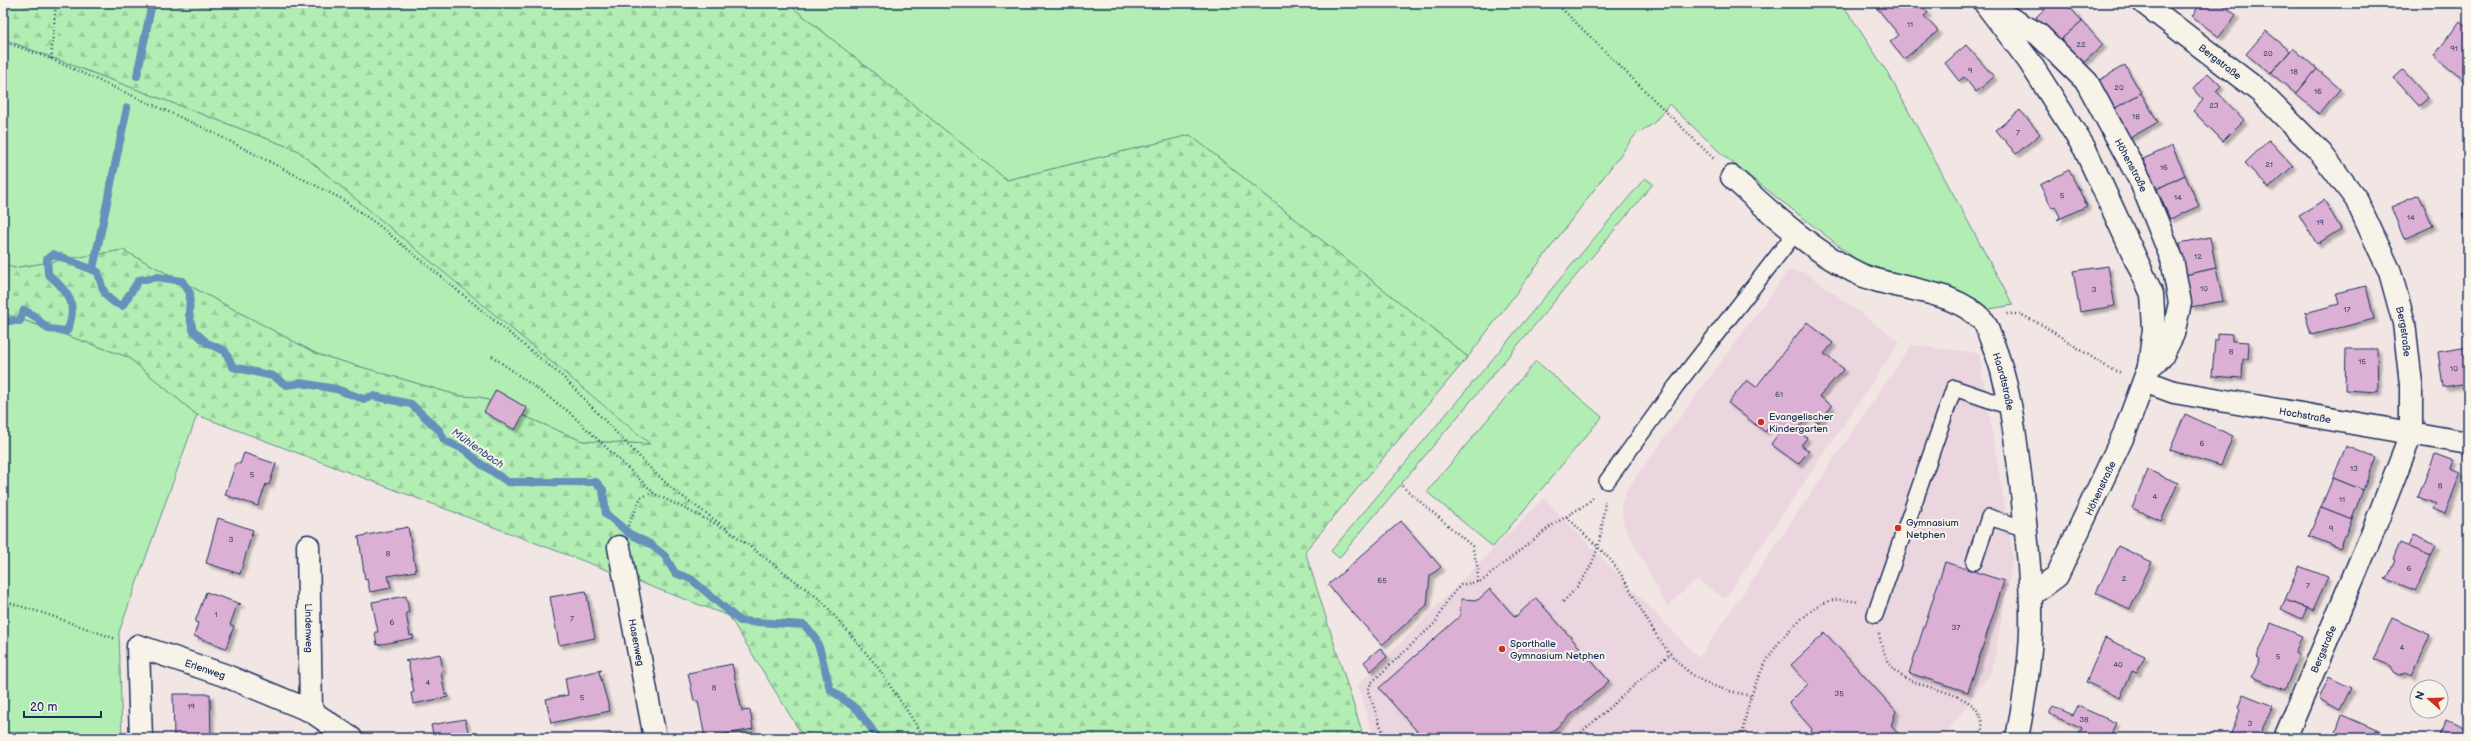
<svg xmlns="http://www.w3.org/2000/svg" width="2471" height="741" font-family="'Balsamiq Sans',sans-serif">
<defs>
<pattern id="forest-firs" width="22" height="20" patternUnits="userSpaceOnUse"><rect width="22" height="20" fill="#b2eeb4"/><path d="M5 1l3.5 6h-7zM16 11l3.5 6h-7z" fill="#98cc9d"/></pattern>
<filter id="shadow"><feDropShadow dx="3.5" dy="3.5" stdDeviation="1" flood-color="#0004"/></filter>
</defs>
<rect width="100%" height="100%" fill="#f2e6e4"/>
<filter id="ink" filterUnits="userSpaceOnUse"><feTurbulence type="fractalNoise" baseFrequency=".025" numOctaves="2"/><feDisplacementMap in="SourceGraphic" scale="8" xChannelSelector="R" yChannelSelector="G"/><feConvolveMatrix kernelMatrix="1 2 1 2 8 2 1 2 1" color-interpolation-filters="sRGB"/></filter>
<g filter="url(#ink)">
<g fill="#ebd6df">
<polygon points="1788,271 1805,272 1900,342 1725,599 1697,579 1667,607 1624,525 1621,505 1627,489"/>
<polygon points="1911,345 1979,353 2013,558 1992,671 1943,738 1374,738 1358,685 1544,498 1699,658"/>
</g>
<g fill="#b2eeb4" stroke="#668e89">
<polygon points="787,3 1842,3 1889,75 2013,305 1984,310 1937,283 1866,267 1725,157 1669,104 1653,124 1636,134 1468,357 1190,135 1007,180"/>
<polygon points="3,39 297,150 651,444 582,441 480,397 460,396 317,354 123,250 14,268 3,264"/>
<polygon points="1645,178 1653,184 1339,558 1331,551"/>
<polygon points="3,313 128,357 197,415 119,632 122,738 3,738"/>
<polygon points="1536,361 1602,417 1493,547 1427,492"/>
</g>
<polygon fill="url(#forest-firs)" stroke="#668e89" points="3,3 787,3 1007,180 1190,135 1468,357 1305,551 1364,738 804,738 729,616 197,415 128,357 3,313 3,264 14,268 123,250 317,354 460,396 480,397 582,441 650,444 297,150 3,39"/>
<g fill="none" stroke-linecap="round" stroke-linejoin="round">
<g stroke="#6591ba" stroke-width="8">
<polyline points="137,76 152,3"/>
<polyline points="93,269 127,108"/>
<path d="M 3,321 L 20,321 L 24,310 L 34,316 L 48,329 L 67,331 C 79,304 68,291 48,274 L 47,259 L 53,254 L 98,272 C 102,288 104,300 122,306 L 139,280 L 158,277 L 182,281 L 190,293 L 189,315 L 193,330 L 207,343 L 225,351 L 233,367 L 273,376 L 286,385 L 301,383 L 336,389 L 364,399 L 373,396 L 411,404 L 440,431 L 444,440 L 465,450 L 481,464 L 508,482 L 596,482 L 603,490 L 606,514 L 630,534 L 650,544 L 665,556 L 675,573 L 691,579 L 740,621 L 804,625 L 815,637 L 820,650 L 830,689 L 858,710 L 878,738"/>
</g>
</g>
<g fill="#dcb0d4" stroke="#1b2f5e" filter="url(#shadow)">
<polygon points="1873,3 1919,3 1928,13 1924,16 1938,31 1904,59 1890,42 1899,35"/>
<polygon points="2051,3 2066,3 2082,21 2058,42 2036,17"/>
<polygon points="2201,3 2220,3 2236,15 2219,37 2192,16"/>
<polygon points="2082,21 2103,45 2080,66 2058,42"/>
<polygon points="2460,21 2468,28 2468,84 2434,56"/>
<polygon points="2266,31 2290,51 2270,74 2246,54"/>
<polygon points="1966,45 1994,77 1976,92 1964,77 1959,81 1945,63"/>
<polygon points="2293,48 2317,69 2296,94 2271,73"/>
<polygon points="2125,65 2141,93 2114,109 2098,81"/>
<polygon points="2317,69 2340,89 2319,114 2296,94"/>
<polygon points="2403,70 2428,98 2419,106 2394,78"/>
<polygon points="2208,73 2221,86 2216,91 2244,120 2223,141 2193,111 2203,100 2193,89"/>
<polygon points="2141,93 2158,122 2130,138 2114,109"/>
<polygon points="2020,110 2040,134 2016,154 1996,130"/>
<polygon points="2269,140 2293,166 2269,188 2245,163"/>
<polygon points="2172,146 2185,175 2157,189 2143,159"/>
<polygon points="2069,170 2087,206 2057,220 2060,217 2055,206 2052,208 2040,185"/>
<polygon points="2185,175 2199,206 2170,219 2157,189"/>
<polygon points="2419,195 2433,226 2404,239 2391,207"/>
<polygon points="2324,200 2341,229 2317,244 2299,215"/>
<polygon points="2468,211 2468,225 2462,214"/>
<polygon points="2210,237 2216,268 2185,275 2180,243"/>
<polygon points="2108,266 2115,306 2080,312 2073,271"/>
<polygon points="2216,268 2223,301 2191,307 2185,275"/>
<polygon points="2366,286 2374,319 2311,335 2305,313 2339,304 2336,293"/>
<polygon points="1807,322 1833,343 1824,354 1844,369 1819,396 1832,406 1818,423 1809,416 1796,430 1807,438 1801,445 1809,451 1798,464 1771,444 1779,433 1770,426 1765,432 1728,403 1747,380 1756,387"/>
<polygon points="2218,333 2232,334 2232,341 2249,342 2248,359 2243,359 2242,378 2212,376 2215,340 2218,340"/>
<polygon points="2468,347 2468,383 2443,387 2438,352"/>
<polygon points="2346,349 2377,349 2378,392 2345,390"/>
<polygon points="496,390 527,408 515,430 484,412"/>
<polygon points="2185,414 2233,436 2221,466 2170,450"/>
<polygon points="2346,446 2376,458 2363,490 2333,478"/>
<polygon points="244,453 276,464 269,485 266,484 258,506 225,495 236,463 240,464"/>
<polygon points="2435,454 2454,461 2451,468 2461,472 2445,514 2433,509 2436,504 2418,497"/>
<polygon points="2148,470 2178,483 2161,521 2132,508"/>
<polygon points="2333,478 2363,490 2352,519 2321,507"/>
<polygon points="2321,507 2352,519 2340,548 2309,536"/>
<polygon points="218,518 253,530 240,574 206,563"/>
<polygon points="1401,521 1441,567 1430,576 1427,605 1382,645 1328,585"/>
<polygon points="408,527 416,571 388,576 391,588 370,592 367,579 365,580 359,538 357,537"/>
<polygon points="2413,535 2436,545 2431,556 2408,547"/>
<polygon points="2400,543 2431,556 2416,591 2385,578 2388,577 2395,560 2393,559"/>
<polygon points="2118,546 2152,562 2130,609 2096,593"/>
<polygon points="1945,562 2004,581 1968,692 1909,673"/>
<polygon points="2299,566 2328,577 2313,610 2285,600"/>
<polygon points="1490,589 1515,617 1536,598 1609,681 1545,738 1423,738 1379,688 1460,616 1461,599 1478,600"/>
<polygon points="586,591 595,638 559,645 550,597"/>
<polygon points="206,592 241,604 237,605 230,625 234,626 226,648 194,636 198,623 195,622"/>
<polygon points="406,596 409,612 406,613 410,636 413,635 414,638 377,645 375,632 378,632 372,602"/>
<polygon points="2285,600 2307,608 2302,619 2281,609"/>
<polygon points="2392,618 2430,635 2412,676 2406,673 2400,675 2394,672 2391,666 2374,659"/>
<polygon points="2271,623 2302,636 2295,653 2299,655 2285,690 2252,677 2260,659 2257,657"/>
<polygon points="1825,633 1896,711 1891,726 1902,738 1809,738 1812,729 1789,703 1808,684 1791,665"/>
<polygon points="2105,638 2145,656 2137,673 2132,671 2120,698 2086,682"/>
<polygon points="1380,648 1387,657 1371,671 1364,662"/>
<polygon points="440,654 443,671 441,672 445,695 448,694 448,697 413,704 411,693 414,692 408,662 405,661"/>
<polygon points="732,664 742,711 750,710 753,729 705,738 698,701 694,701 688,673"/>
<polygon points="602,670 599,672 610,711 551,723 546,699 568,695 565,678"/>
<polygon points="2329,677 2351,688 2340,710 2319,699"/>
<polygon points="173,694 210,694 211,738 174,738"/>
<polygon points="2243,694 2273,706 2258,738 2235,738 2230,736 2240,710 2238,708"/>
<polygon points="2053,706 2073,715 2078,706 2116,723 2109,738 2078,738 2082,729 2049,714"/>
<polygon points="2342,715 2381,732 2380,733 2375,731 2372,738 2334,738"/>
<polygon points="465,719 469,735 467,738 434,738 431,725"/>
<polygon points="2446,720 2468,730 2468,738 2438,738"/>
<polygon points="613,734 614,738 593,738"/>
</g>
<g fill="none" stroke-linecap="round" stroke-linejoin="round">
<g stroke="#1b2f5e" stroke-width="18">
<g id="lane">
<polyline points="1607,481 1676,386 1796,232"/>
<polyline points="1974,562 1989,517 2026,529"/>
<polyline points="1875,615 1954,388 2010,407"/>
</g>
</g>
<g stroke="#1b2f5e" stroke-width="25">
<g id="street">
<polyline points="1985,3 2029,61 2085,149 2152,294 2154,329 2149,367 2125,432 2057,576 2031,595"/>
<path id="s1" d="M 2144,3 L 2259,91 L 2321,153 L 2356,199 L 2390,272 L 2404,323 L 2411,384 L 2411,434 L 2371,536 L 2285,738"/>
<path id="s2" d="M 1995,10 L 2038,34 L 2087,82 L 2141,182 L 2172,259 L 2180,303 L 2173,334 L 2162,356 L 2149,367"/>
<path id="s3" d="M 1732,177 C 1767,210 1819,257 1864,276 C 1902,291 1955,289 1984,322 C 1987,326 1989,334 1991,339 C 2010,384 2015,435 2021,483 C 2026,532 2032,581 2031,631 C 2030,667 2024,702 2017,738"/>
<path id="s4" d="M 2144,381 L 2174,392 L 2468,443"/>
<path id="s5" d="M 308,546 L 311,711"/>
<path id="s6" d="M 619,547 L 655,738"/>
<path id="s7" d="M 141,738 L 138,646 L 224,675 L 311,711 L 351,738"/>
</g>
</g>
<g stroke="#1b2f5e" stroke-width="2.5" stroke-dasharray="1 3" stroke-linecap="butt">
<polyline points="1556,3 1715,160"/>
<polyline points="3,41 51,59 204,128 340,198 377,224 564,378 654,472 675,491 729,530"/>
<polyline points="51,59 56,3"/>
<polyline points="2007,314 2020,314 2044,326 2110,369 2122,373"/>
<polyline points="492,356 569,412 653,492"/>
<polyline points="1402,486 1472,546 1478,569 1477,582"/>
<path d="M 1567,517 C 1580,531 1606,553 1616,567 C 1642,605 1658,654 1699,679 C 1714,688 1734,692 1751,696"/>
<polyline points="628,526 641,497 653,493 722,527"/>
<polyline points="728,530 822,601 877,666 925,738"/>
<polyline points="3,601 43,613 116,639"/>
<path d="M 1563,602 C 1597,568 1600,547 1605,501"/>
<path d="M 1879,634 C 1882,649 1888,667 1902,676 C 1929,693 1995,692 1980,738"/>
<polyline points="1385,738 1368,691 1371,683 1436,622 1448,599 1461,585 1482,581 1551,526 1588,503 1594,496"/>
<polyline points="1575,738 1671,653"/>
<path d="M 1742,738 C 1748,691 1767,646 1805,616 C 1812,610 1825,601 1834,600 C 1842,599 1851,601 1859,602"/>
</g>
<use href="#lane" stroke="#f7f3e8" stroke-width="15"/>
<use href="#street" stroke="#f7f3e8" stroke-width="22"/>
</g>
</g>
<g fill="#c8321e" stroke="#f7f3e8" stroke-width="1.5">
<circle cx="1761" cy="422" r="4"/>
<circle cx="1898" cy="528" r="4"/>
<circle cx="1502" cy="649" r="4"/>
</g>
<g text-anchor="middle" stroke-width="4" stroke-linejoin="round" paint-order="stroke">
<g font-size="8" fill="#4b4f7c">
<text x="1910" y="27">11</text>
<text x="2081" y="47">22</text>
<text x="2454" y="51">91</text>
<text x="2268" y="56">20</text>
<text x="1970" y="73">9</text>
<text x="2294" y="74">18</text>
<text x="2119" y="90">20</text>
<text x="2318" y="94">16</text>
<text x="2214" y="108">23</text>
<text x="2136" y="119">18</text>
<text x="2018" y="135">7</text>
<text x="2269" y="167">21</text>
<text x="2164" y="170">16</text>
<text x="2062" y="198">5</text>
<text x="2178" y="200">14</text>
<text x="2411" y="220">14</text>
<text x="2320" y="225">19</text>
<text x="2198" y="259">12</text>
<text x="2204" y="291">10</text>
<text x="2094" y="292">3</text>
<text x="2347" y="312">17</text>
<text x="2231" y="354">8</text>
<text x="2362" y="364">15</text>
<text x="2454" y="371">10</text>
<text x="1779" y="397">61</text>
<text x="2202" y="446">6</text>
<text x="2354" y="471">13</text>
<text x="252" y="477">5</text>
<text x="2440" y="488">8</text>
<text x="2155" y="499">4</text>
<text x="2342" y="502">11</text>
<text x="2331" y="531">9</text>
<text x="231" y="542">3</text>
<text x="388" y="556">8</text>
<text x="2409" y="571">6</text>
<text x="2124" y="581">2</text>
<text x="1382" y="583">65</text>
<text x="2308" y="588">7</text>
<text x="216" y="617">1</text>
<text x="572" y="621">7</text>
<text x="392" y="625">6</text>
<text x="1956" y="630">37</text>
<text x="2402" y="650">4</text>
<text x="2278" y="659">5</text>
<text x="2118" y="667">40</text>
<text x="428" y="685">4</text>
<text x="714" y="690">8</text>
<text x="1839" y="696">35</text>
<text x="582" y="700">5</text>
<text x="191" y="709">19</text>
<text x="2084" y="722">38</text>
<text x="2250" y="726">3</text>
</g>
<g font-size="10" fill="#1b2f5e" stroke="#f7f3e8">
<text dy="4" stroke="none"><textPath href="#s1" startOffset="96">Bergstraße</textPath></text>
<text dy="4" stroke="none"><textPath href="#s2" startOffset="212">Höhenstraße</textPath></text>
<text dy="4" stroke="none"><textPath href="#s1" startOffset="432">Bergstraße</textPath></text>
<text dy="4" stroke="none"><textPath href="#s3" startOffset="359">Haardtstraße</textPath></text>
<text dy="4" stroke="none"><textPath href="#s4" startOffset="165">Hochstraße</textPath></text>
<text transform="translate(2100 488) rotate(-65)" y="4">Höhenstraße</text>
<text dy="4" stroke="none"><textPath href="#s5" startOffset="82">Lindenweg</textPath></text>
<text dy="4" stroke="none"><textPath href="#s6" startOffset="97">Hasenweg</textPath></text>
<text transform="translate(2323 649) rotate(-67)" y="4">Bergstraße</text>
<text dy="4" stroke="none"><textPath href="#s7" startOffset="163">Erlenweg</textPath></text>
</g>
<g font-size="10" fill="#1b2f5e" stroke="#f7f3e8" text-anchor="start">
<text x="1769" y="420">Evangelischer<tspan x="1769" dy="12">Kindergarten</tspan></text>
<text x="1906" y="526">Gymnasium<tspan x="1906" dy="12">Netphen</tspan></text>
<text x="1510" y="647">Sporthalle<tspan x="1510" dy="12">Gymnasium Netphen</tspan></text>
</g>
<g font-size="11" font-style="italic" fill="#3a5884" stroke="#f7f3e8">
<text transform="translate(478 448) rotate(35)" y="4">Mühlenbach</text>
</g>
</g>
<rect width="2471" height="741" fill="none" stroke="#f7f3e8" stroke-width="16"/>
<rect x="8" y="8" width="2455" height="725" fill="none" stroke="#1b2f5e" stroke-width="1.5" filter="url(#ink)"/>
<g transform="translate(2429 699) rotate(290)"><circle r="19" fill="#f7f3e8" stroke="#9fa5b1"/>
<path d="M0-3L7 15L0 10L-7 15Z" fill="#c8321e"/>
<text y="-6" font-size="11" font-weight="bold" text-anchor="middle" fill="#1b2f5e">N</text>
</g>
<path d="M24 711v6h77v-6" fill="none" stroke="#1b2f5e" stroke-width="2"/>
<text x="30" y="711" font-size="12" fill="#1b2f5e" stroke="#f7f3e8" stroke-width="3" paint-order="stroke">20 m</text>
</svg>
